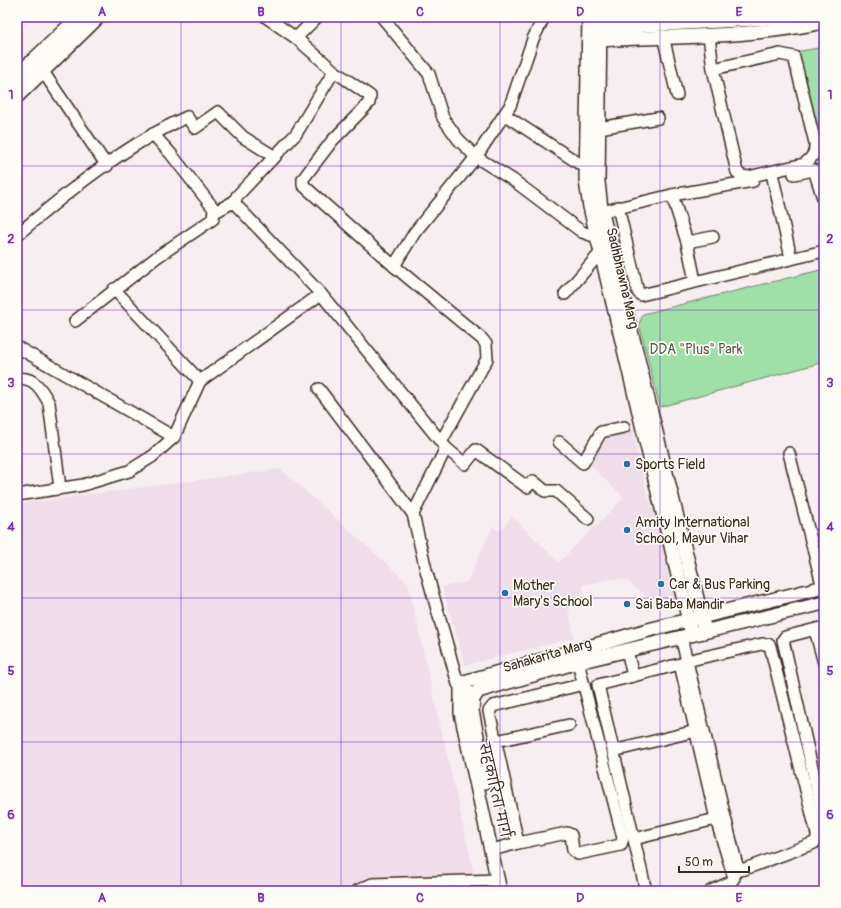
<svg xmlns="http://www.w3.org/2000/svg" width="841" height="908" font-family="Pangolin,'Playpen Sans Deva',sans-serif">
<rect width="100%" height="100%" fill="#f7eef1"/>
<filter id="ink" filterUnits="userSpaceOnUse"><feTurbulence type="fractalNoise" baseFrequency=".025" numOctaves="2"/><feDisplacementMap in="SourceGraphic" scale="8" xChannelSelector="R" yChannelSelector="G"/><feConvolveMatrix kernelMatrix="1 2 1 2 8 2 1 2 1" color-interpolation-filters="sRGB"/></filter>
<g filter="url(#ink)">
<g fill="#f0ddea">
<polygon points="635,429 634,435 646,491 676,566 685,603 660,606 624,579 612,579 583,585 585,595 567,600 574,638 465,665 442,587 467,582 493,526 500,532 512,516 559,562 624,498 590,465 608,435"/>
<polygon points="281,469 408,583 478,891 17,891 17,504"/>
</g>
<g fill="#9fe0a9" stroke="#6d8564">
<polygon points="824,47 824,184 789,53"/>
<polygon points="824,269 824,362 660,407 639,324 643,314"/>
</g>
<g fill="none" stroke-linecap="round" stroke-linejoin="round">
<g stroke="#3b2a1e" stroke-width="14">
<g id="minor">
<polyline points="266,17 296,38 334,71 370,96 369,103 332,141 303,179 303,185 394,266 482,339 486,344 487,359 441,442"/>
<polyline points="382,17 429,74 443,118 458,139 476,157 513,180 582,232 597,237"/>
<polyline points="663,36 677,95"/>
<path d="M 709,36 L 713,69 L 737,172 L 742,176 L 748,177 L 804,164 C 812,159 816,152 815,143 L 794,57 L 780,54 L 713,69"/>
<polyline points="296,38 317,17"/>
<polyline points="42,70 107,166"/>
<polyline points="505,115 586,168"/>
<polyline points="599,128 658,118"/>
<polyline points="794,174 814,170 824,201"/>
<polyline points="773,178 791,258"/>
<polyline points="672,195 687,242 695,281"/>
<polyline points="235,201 235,204 321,294 446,448 413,514 426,570 458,684 475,696"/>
<polyline points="618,207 638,292 641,295 824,251"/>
<polyline points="215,212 235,201 237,196 296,134 334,71"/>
<polyline points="601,212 672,195 753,181"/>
<path d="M 17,235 C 67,192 127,144 187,117 L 195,128 L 218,112 L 243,137 L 275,157"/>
<polyline points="687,242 713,237"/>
<polyline points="394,266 415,232 476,157 510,106 533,39 544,17"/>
<polyline points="114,289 200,381"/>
<polyline points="565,294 601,252"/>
<polyline points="75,321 157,257 213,219 214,209 171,154 153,134"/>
<polyline points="17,347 174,437"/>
<path d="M 17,379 C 34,376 42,390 49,403 L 60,488"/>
<polyline points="319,389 413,514"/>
<polyline points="559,442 583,463 601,432 624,427"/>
<polyline points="446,448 465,464 476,450 527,487 533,481 545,491 556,491 588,519"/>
<polyline points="789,453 823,588"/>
<polyline points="17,495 83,485 129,471 153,456 174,437 200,381 321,294"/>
<polyline points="824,627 785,637 783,640 824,820"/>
<polyline points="815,630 824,663"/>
<polyline points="681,637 736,862 739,870 745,869 814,843 817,839 817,834 770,646 768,644 762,644 686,661"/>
<polyline points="627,650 633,676"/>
<polyline points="578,662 623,838 621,845 578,854 573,850 571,835 567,833 518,843 489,711 493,706 584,684"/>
<polyline points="496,741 569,725"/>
<polyline points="613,751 696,731"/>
<polyline points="634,839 716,819"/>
<polyline points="492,850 518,843"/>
<polyline points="357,891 372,884 498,880"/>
<polyline points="646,891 598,685 680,664 716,819 734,878 731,882 711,891"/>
</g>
</g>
<g stroke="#3b2a1e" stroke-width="16">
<g id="tertiary">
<polyline points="589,17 586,181 590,207 692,634"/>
<polyline points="600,17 598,182 601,209 705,631"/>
<polyline points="593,28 790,17"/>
<path d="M 593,40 C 670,36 748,38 824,22"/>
<polyline points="486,782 472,711 473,699 478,691 578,662 824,603"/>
<polyline points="500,891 461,713 461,687 464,682 652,629 824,587"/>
</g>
</g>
<g stroke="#3b2a1e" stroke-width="18">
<g id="secondary">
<polyline points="17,77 80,17"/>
<polyline points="17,95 97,17"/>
</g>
</g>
<use href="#minor" stroke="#fdfcf7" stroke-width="11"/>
<use href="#tertiary" stroke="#fdfcf7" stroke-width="13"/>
<use href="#secondary" stroke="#fdfcf7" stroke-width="15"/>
</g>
</g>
<path fill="none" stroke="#7b2cbf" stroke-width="1" stroke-opacity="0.55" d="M 181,17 L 181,891M 341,17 L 341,891M 500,17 L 500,891M 660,17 L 660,891M 17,166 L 824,166M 17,310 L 824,310M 17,454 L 824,454M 17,598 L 824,598M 17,742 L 824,742"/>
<g fill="#1f6fb2" stroke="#fdfcf7" stroke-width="1.5">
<circle cx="627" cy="464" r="4"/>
<circle cx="627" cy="530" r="4"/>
<circle cx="661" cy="584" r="4"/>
<circle cx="505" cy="593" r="4"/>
<circle cx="627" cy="604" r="4"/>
</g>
<g text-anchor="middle" stroke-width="3.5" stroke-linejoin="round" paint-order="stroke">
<g font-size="14" fill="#3b2a1e" stroke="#fdfcf7">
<text transform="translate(623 278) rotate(77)" y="5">Sadhbhawna Marg</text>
<text transform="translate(547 655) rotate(-16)" y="5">Sahakarita Marg</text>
<text transform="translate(495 790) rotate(77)" y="5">सहकारिता मार्ग</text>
</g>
<g font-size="14" fill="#545841" stroke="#fdfcf7">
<text x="696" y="354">DDA "Plus" Park</text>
</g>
<g font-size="14" fill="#3b2a1e" stroke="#fdfcf7" text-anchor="start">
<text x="635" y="469">Sports Field</text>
<text x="635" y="527">Amity International<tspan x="635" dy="16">School, Mayur Vihar</tspan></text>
<text x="669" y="589">Car &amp; Bus Parking</text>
<text x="513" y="590">Mother<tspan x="513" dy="16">Mary's School</tspan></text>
<text x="635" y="609">Sai Baba Mandir</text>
</g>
</g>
<rect width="841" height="908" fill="none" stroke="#fdfcf7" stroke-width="44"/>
<path d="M679 866v6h70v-6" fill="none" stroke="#3b2a1e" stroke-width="2"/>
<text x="685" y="866" font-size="12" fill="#3b2a1e" stroke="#fdfcf7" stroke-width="3" paint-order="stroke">50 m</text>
<rect x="22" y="22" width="797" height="864" fill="none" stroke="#7b2cbf" stroke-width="1.5"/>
<g font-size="13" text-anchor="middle" font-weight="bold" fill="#7b2cbf">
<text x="102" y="16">A</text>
<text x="261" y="16">B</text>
<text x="420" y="16">C</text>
<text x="580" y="16">D</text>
<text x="739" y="16">E</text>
<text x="11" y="99">1</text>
<text x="830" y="99">1</text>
<text x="11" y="243">2</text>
<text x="830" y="243">2</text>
<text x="11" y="387">3</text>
<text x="830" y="387">3</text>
<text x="11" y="531">4</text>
<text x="830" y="531">4</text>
<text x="11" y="675">5</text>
<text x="830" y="675">5</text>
<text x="11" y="819">6</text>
<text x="830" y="819">6</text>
<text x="102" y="902">A</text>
<text x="261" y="902">B</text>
<text x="420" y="902">C</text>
<text x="580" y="902">D</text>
<text x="739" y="902">E</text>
</g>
</svg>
